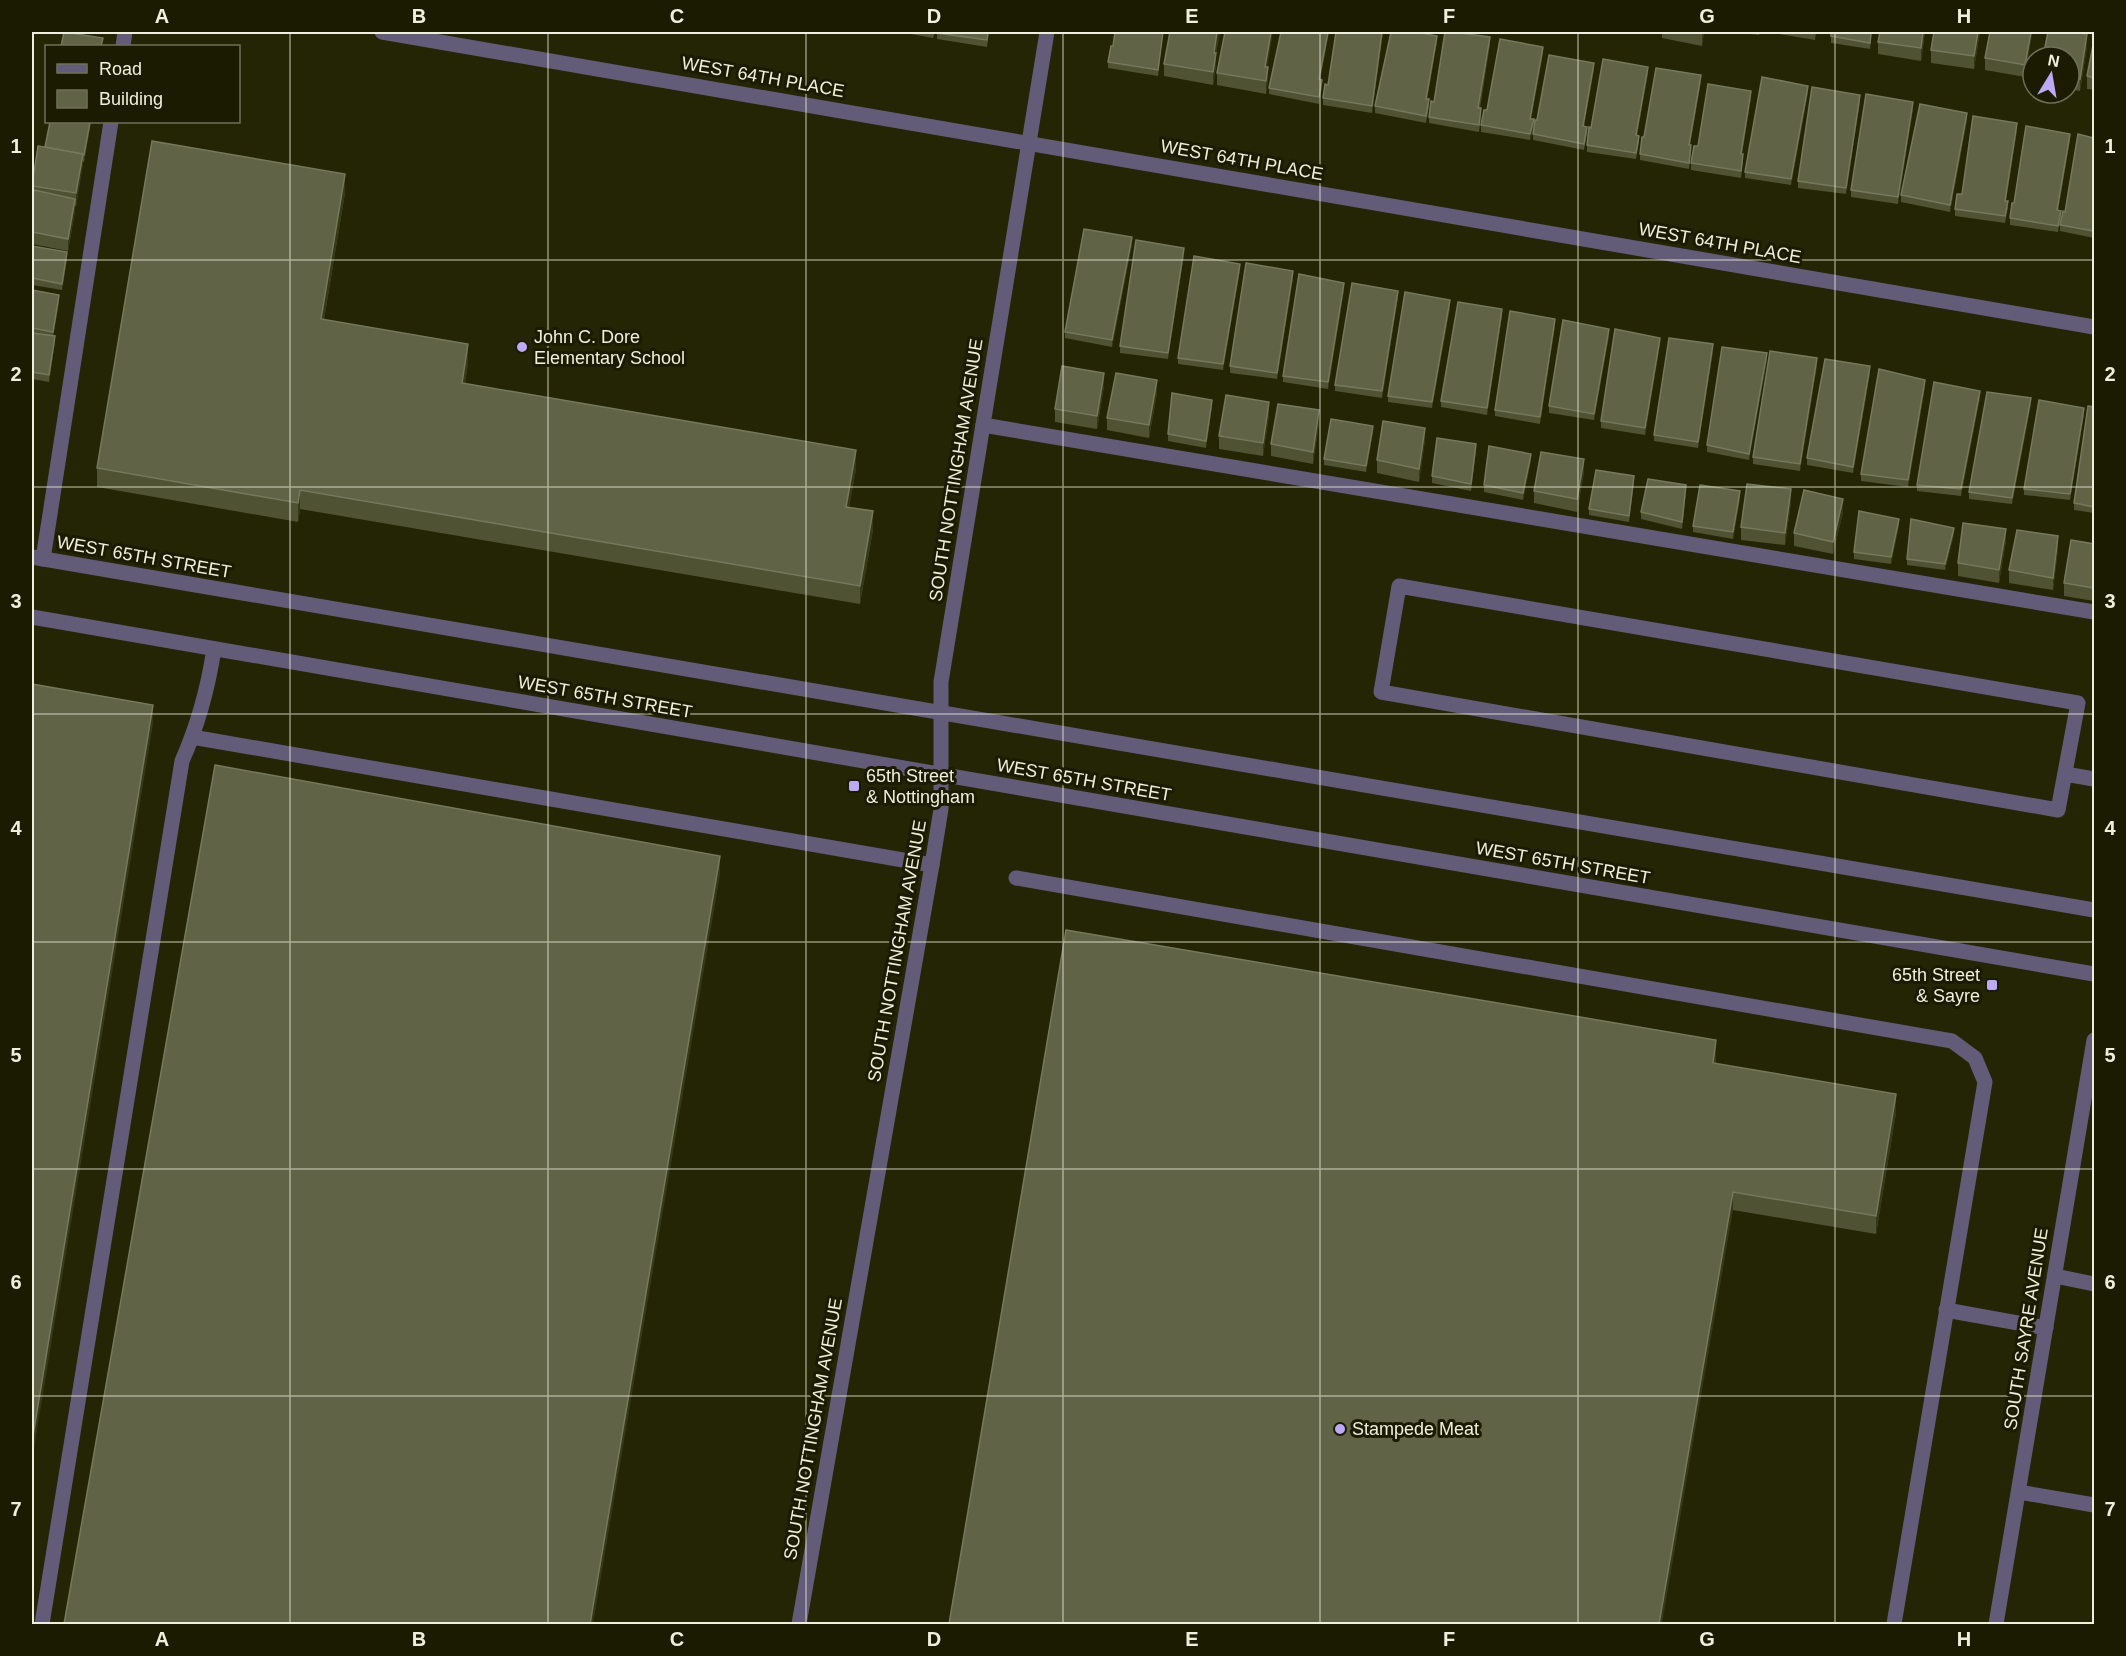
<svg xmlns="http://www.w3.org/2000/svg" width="2126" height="1656" font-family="Arial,sans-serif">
<rect width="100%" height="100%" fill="#232505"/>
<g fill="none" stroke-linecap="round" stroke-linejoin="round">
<g stroke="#635c79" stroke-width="15">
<polyline points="123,46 125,32"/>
<polyline points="983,425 2094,612"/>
<polyline points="43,559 111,122"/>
<polygon points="1399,586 2078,703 2058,810 1381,692"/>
<polyline points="192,737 932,865"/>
<polyline points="2065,774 2094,779"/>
<polyline points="1016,878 1952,1041 1975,1058 1985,1082 1894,1624"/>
<polyline points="2055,1276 2094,1284"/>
<polyline points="1946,1310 2046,1328"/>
<polyline points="2019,1492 2094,1505"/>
<path d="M 42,1624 L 182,761 C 198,725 208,688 214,649"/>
</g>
<g stroke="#635c79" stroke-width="15">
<polyline points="382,32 2094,327"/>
<polyline points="799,1624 932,865 941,809 941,682 1047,32"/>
<polyline points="1996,1624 2094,1040"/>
</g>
<g stroke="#635c79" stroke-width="15">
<polyline points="32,557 2094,910"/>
<polyline points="32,617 2094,974"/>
</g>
</g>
<g fill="#4f5233">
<polygon points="900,32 935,32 933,38"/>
<polygon points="937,32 989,32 987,47 937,39"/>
<polygon points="1115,32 1163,32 1158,76 1108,68 1108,62 1113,46"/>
<polygon points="1170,32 1220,32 1216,53 1216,66 1213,85 1164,76 1164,64"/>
<polygon points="1281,32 1329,32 1320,80 1322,87 1319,104 1269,94 1269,88"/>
<polygon points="1383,32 1372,113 1323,105 1323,98 1328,85"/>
<polygon points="1662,32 1704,32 1702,46 1662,38"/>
<polygon points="1732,32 1760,32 1759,35"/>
<polygon points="1779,32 1816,32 1815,40 1779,34"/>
<polygon points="1872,32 1870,49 1831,43 1831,36"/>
<polygon points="1880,32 1925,32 1921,61 1878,54 1878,42"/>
<polygon points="1934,32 1980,32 1974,69 1931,63 1931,50"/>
<polygon points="2032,32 2025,77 1985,70 1985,58"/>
<polygon points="2094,40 2094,90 2087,89 2087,76"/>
<polygon points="1437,42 1427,99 1429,106 1426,123 1375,113 1375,106"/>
<polygon points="1490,44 1480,108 1481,115 1479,132 1429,123 1429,117 1434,102"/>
<polygon points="2087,47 2080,91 2069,89 2069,57"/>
<polygon points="1543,53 1531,119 1534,126 1530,140 1481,132 1481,125 1487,110"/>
<polygon points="1267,67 1268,80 1266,94 1217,85 1217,73"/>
<polygon points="1594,69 1584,126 1587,133 1584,150 1533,140 1533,134 1537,120"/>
<polygon points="1648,73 1637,135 1639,142 1636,159 1587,152 1587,145 1591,128"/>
<polygon points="1701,81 1690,145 1691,152 1689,169 1640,160 1640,154 1644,137"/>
<polygon points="1808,92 1791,185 1745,178 1745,172"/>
<polygon points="1751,98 1742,154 1743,160 1741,178 1691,170 1691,163 1698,146"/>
<polygon points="1860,101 1846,194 1798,188 1798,181"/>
<polygon points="1913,109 1898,204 1851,197 1851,190"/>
<polygon points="1967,120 1950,212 1901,202 1901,195"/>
<polygon points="50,122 91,122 84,162 83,162 76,206 75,206 75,211 68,251 32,244 32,186 45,147"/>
<polygon points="2017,130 2006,201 2008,208 2005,223 1955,216 1955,209 1962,194"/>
<polygon points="2094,138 2094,238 2060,231 2060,225 2065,212"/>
<polygon points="2070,140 2058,211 2061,217 2058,232 2010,225 2010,218 2014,203"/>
<polygon points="345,193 324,320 468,363 465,383 856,469 849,507 873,530 860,604 300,509 298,522 97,487 97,468"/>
<polygon points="1132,244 1112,347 1065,338 1065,332"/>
<polygon points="32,246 67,259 62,290 32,285"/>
<polygon points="1184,254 1168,359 1120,353 1120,346"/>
<polygon points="1240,270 1223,370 1178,364 1178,358"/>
<polygon points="1293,278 1277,379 1230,373 1230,366"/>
<polygon points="32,290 59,302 53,336 55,342 49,382 32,379"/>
<polygon points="1344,290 1328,389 1283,382 1283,376"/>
<polygon points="1398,297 1382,398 1335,391 1335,385"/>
<polygon points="1450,307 1432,408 1388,402 1388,396"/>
<polygon points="1502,316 1487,415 1441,407 1441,401"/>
<polygon points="1555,326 1540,424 1495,416 1495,410"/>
<polygon points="1609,336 1594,420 1549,413 1549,406"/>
<polygon points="1660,344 1645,435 1601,428 1601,421"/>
<polygon points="1713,351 1698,448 1654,441 1654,435"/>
<polygon points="1767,359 1749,460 1707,452 1707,445"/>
<polygon points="1817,365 1800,471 1753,464 1753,457"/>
<polygon points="1870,373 1853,473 1807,465 1807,458"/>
<polygon points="1104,386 1097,429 1055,422 1055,409"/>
<polygon points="1925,387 1908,487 1861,481 1861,474"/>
<polygon points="1157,393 1149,438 1107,430 1107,418"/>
<polygon points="1980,397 1961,496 1917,491 1917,485"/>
<polygon points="2031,404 2012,504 1969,499 1969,492"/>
<polygon points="1212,406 1206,448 1168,441 1168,434"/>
<polygon points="2094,407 2094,513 2074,510 2074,503"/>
<polygon points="2084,414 2070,500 2024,495 2024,489"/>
<polygon points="1269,415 1263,456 1219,449 1219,436"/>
<polygon points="1319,423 1313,464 1271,456 1271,444"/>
<polygon points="1373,432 1366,472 1324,465 1324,459"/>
<polygon points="1425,440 1419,482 1377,473 1377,460"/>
<polygon points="1476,450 1471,491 1432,483 1432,476"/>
<polygon points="1531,460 1523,500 1484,492 1484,485"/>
<polygon points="1584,472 1577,512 1534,503 1534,491"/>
<polygon points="1634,482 1629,522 1589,515 1589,509"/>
<polygon points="1686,491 1682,529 1641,519 1641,512"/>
<polygon points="1740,498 1733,539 1693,532 1693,526"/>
<polygon points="1791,502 1785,545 1741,540 1741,527"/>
<polygon points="1843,512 1833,554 1794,546 1794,533"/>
<polygon points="1899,525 1891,564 1854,559 1854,552"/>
<polygon points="1954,534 1945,570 1907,565 1907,559"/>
<polygon points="2006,541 1999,583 1958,576 1958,563"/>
<polygon points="2094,544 2094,601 2064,596 2064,583"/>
<polygon points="2058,549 2053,590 2009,583 2009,570"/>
<polygon points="1716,1059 1716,1063 1896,1113 1876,1234 1733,1210 949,1624"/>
</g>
<g fill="#363919">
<polygon points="1217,32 1220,32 1214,65 1214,53"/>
<polygon points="1271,32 1273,32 1265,79 1265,67"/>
<polygon points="1328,32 1329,32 1319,86 1319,79"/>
<polygon points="1382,32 1383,32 1372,113 1372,106"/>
<polygon points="1702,32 1704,32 1702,46"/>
<polygon points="1923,32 1925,32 1921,61 1921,48"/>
<polygon points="1978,32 1980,32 1974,69 1974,56"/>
<polygon points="2031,32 2032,32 2032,35 2025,77 2025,65"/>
<polygon points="2087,34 2087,47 2080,91 2080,79"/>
<polygon points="1437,36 1437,42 1426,105 1426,99"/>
<polygon points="1490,37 1490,44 1478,114 1478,108"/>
<polygon points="1543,47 1543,53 1530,125 1530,119"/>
<polygon points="1216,53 1216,66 1213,85 1213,72"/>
<polygon points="1594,63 1594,69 1583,133 1583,126"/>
<polygon points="1268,67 1268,80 1266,94 1266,81"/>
<polygon points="1648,67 1648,73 1636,142 1636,135"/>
<polygon points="1701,75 1701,81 1689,151 1689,145"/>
<polygon points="1322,80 1322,87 1319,104 1319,97"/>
<polygon points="1808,86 1808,92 1791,185 1791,179"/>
<polygon points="1751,91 1751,98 1741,160 1741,154"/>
<polygon points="1860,95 1860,101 1846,194 1846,188"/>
<polygon points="1913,102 1913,109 1898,204 1898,197"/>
<polygon points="1967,113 1967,120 1950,212 1950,205"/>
<polygon points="1534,119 1534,126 1530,140 1530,134"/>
<polygon points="90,122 91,122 84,162 84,155"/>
<polygon points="2017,123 2017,130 2005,207 2005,201"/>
<polygon points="2070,134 2070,140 2057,217 2057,210"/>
<polygon points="83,154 83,166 76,206 76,193"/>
<polygon points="345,174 345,193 321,338 321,319"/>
<polygon points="75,199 75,211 68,251 68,239"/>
<polygon points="2061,211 2061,217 2058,232 2058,226"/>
<polygon points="1132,237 1132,244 1112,347 1112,340"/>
<polygon points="1184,248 1184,254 1168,359 1168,353"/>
<polygon points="67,252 67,259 62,290 62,284"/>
<polygon points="1240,264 1240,270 1223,370 1223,364"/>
<polygon points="1293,271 1293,278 1277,379 1277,373"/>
<polygon points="1344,283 1344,290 1328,389 1328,382"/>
<polygon points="1398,291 1398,297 1382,398 1382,391"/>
<polygon points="59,295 59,302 53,339 53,332"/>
<polygon points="1450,300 1450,307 1432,408 1432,402"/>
<polygon points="1502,309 1502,316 1487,415 1487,408"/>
<polygon points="1555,319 1555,326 1540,424 1540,417"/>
<polygon points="1609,329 1609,336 1594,420 1594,414"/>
<polygon points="55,336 55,342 49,382 49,375"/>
<polygon points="1660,338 1660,344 1645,435 1645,428"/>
<polygon points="468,344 468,363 462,402 462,383"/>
<polygon points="1713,344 1713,351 1698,448 1698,442"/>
<polygon points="1767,353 1767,359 1749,460 1749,454"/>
<polygon points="1817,358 1817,365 1800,471 1800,464"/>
<polygon points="1870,366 1870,373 1853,473 1853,467"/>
<polygon points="1104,373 1104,386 1097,429 1097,416"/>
<polygon points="1157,380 1157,393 1149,438 1149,425"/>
<polygon points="1925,380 1925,387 1908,487 1908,480"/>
<polygon points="1980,391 1980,397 1961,496 1961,489"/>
<polygon points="2031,398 2031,404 2012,504 2012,498"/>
<polygon points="1212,400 1212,406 1206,448 1206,441"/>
<polygon points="1269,402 1269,415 1263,456 1263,443"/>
<polygon points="2084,408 2084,414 2070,500 2070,494"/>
<polygon points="1319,410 1319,423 1313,464 1313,452"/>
<polygon points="1373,426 1373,432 1366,472 1366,466"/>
<polygon points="1425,428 1425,440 1419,482 1419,469"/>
<polygon points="1476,444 1476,450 1471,491 1471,484"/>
<polygon points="856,450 856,469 846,525 846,507"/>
<polygon points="1531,454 1531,460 1523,500 1523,493"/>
<polygon points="1584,459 1584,472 1577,512 1577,499"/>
<polygon points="1634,476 1634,482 1629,522 1629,516"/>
<polygon points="1686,485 1686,491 1682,529 1682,522"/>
<polygon points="1791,489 1791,502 1785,545 1785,533"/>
<polygon points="300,490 300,509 298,522 298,503"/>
<polygon points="1740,491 1740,498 1733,539 1733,532"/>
<polygon points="1843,499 1843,512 1833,554 1833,542"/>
<polygon points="873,511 873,530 860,604 860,586"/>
<polygon points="1899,519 1899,525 1891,564 1891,557"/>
<polygon points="1954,528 1954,534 1945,570 1945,564"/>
<polygon points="2006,529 2006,541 1999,583 1999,570"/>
<polygon points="2058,536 2058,549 2053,590 2053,578"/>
<polygon points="153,705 153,724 32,1461 32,1442"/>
<polygon points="720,856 720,875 593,1624 590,1624"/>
<polygon points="1716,1040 1716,1059 1713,1081 1713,1063"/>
<polygon points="1896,1094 1896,1113 1876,1234 1876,1216"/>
<polygon points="1733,1192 1733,1210 1662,1624 1659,1624"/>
</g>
<g fill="#606345" stroke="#76795d" stroke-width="1.5">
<polygon points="64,32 103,38 101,46 61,46"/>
<polygon points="937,32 988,32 987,40 937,33"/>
<polygon points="1115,32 1163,32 1158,70 1108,62 1111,46 1113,46"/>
<polygon points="1170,32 1217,32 1214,53 1216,53 1213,72 1164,64"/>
<polygon points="1225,32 1271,32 1265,67 1268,67 1266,81 1217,73"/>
<polygon points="1281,32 1328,32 1319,79 1322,80 1319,97 1269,88"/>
<polygon points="1336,32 1382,32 1372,106 1323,98 1325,84 1328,85"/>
<polygon points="1391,32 1416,32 1437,36 1426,99 1429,99 1426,116 1375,106"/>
<polygon points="1445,32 1452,32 1490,37 1478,108 1481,108 1479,125 1429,117 1431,101 1434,102"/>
<polygon points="1803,32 1815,32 1815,33"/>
<polygon points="1831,32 1871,32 1870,43 1831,36"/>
<polygon points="1880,32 1923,32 1921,48 1878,42"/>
<polygon points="1934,32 1978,32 1974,56 1931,50"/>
<polygon points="1990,32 2031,32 2025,65 1985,58"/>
<polygon points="2048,32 2071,32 2087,34 2080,79 2069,77 2069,57 2043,57"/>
<polygon points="1500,39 1543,47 1530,119 1534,119 1530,134 1481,125 1484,110 1487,110"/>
<polygon points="2094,40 2094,78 2087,76"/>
<polygon points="1549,55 1594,63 1583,126 1587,127 1584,144 1533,134 1535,120 1537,120"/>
<polygon points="1603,59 1648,67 1636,135 1639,136 1636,153 1587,145 1589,127 1591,128"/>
<polygon points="1656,68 1701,75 1689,145 1691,145 1689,163 1640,154 1642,137 1644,137"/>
<polygon points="1762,77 1808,86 1791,179 1745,172"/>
<polygon points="1708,84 1751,91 1741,154 1743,154 1741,171 1691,163 1694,146 1698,146"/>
<polygon points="1812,87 1860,95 1846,188 1798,181"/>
<polygon points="1866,94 1913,102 1898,197 1851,190"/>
<polygon points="1920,104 1967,113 1950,205 1901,195"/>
<polygon points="1973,116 2017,123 2005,201 2008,201 2005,216 1955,209 1957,194 1962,194"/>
<polygon points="50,122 90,122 84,155 82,155 83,154 45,147"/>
<polygon points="2026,126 2070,134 2057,210 2061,211 2058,226 2010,218 2012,203 2014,203"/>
<polygon points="2078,134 2094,138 2094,231 2060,225 2063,211 2065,212"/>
<polygon points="152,141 345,174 321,319 468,344 462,383 856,450 846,507 873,511 860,586 300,490 298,503 97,468"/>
<polygon points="38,146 83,154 76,193 32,186"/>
<polygon points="34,190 75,199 68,239 32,232 32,200"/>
<polygon points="1084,229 1132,237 1112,340 1065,332"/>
<polygon points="1136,240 1184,248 1168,353 1120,346"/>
<polygon points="32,246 67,252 62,284 32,278"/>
<polygon points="1194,256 1240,264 1223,364 1178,358"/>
<polygon points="1246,263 1293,271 1277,373 1230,366"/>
<polygon points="1299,274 1344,283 1328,382 1283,376"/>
<polygon points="1352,283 1398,291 1382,391 1335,385"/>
<polygon points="32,290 59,295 53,332 32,328"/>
<polygon points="1405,292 1450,300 1432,402 1388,396"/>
<polygon points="1458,302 1502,309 1487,408 1441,401"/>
<polygon points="1510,311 1555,319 1540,417 1495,410"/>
<polygon points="1563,320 1609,329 1594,414 1549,406"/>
<polygon points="1615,329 1660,338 1645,428 1601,421"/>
<polygon points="32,333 55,336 49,375 32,372"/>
<polygon points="1669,338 1713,344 1698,442 1654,435"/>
<polygon points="1722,347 1767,353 1749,454 1707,445"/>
<polygon points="1770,351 1817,358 1800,464 1753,457"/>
<polygon points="1825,359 1870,366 1853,467 1807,458"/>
<polygon points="1062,366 1104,373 1097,416 1055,409"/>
<polygon points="1879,369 1925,380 1908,480 1861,474"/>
<polygon points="1116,373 1157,380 1149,425 1107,418"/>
<polygon points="1934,382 1980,391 1961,489 1917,485"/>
<polygon points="1987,392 2031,398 2012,498 1969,492"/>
<polygon points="1172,393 1212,400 1206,441 1168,434"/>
<polygon points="1226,395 1269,402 1263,443 1219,436"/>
<polygon points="2039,400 2084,408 2070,494 2024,489"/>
<polygon points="1278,404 1319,410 1313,452 1271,444"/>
<polygon points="2088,406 2094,407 2094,507 2074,503"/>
<polygon points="1331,419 1373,426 1366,466 1324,459"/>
<polygon points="1383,421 1425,428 1419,469 1377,460"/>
<polygon points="1437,438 1476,444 1471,484 1432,476"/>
<polygon points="1489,446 1531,454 1523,493 1484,485"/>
<polygon points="1541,452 1584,459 1577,499 1534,491"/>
<polygon points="1596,470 1634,476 1629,516 1589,509"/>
<polygon points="1648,479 1686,485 1682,522 1641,512"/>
<polygon points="1747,484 1791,489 1785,533 1741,527"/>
<polygon points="1700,485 1740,491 1733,532 1693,526"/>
<polygon points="1804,490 1843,499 1833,542 1794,533"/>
<polygon points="1859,511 1899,519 1891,557 1854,552"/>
<polygon points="1911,519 1954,528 1945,564 1907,559"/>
<polygon points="1963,523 2006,529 1999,570 1958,563"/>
<polygon points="2017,530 2058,536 2053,578 2009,570"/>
<polygon points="2071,540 2094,544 2094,588 2064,583"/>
<polygon points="32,684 153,705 32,1442"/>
<polygon points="215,765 720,856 590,1624 64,1624"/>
<polygon points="1066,930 1716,1040 1713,1063 1896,1094 1876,1216 1733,1192 1659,1624 949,1624"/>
</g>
<path fill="none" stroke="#eef0dd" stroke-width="1.5" stroke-opacity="0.55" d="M 290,32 L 290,1624M 548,32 L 548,1624M 806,32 L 806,1624M 1063,32 L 1063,1624M 1320,32 L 1320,1624M 1578,32 L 1578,1624M 1835,32 L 1835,1624M 32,260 L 2094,260M 32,487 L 2094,487M 32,714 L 2094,714M 32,942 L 2094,942M 32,1169 L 2094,1169M 32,1396 L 2094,1396"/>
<g fill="#bea9f5" stroke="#1a1b00" stroke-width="2">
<circle cx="522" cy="347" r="6"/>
<rect x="848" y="780" width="12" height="12" rx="3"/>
<rect x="1986" y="979" width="12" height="12" rx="3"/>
<circle cx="1340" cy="1429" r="6"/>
</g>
<g text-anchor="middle" stroke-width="6" stroke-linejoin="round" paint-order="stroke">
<g font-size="18" fill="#eef0dd" stroke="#1a1b00">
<text transform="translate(763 77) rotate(10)" y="6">WEST 64TH PLACE</text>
<text transform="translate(1242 160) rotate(10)" y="6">WEST 64TH PLACE</text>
<text transform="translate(1720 243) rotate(10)" y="6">WEST 64TH PLACE</text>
<text transform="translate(956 470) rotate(-81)" y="6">SOUTH NOTTINGHAM AVENUE</text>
<text transform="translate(144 557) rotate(10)" y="6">WEST 65TH STREET</text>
<text transform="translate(605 697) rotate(10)" y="6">WEST 65TH STREET</text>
<text transform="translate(1084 780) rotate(10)" y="6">WEST 65TH STREET</text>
<text transform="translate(1563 863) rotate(10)" y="6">WEST 65TH STREET</text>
<text transform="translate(897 951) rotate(-80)" y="6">SOUTH NOTTINGHAM AVENUE</text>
<text transform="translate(2026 1329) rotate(-81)" y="6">SOUTH SAYRE AVENUE</text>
<text transform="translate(813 1429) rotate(-80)" y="6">SOUTH NOTTINGHAM AVENUE</text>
</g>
<g font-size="18" fill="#eef0dd" stroke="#1a1b00" text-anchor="start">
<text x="534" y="343">John C. Dore<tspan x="534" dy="21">Elementary School</tspan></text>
<text x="866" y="782">65th Street<tspan x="866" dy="21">&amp; Nottingham</tspan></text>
<text x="1980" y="981" text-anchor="end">65th Street<tspan x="1980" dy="21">&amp; Sayre</tspan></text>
<text x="1352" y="1435">Stampede Meat</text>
</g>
</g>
<rect width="2126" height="1656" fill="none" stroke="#1a1b00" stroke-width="66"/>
<rect x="45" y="45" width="195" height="78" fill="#1a1b00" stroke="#6f7058" stroke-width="1.5"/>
<rect x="57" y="64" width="30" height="9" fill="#635c79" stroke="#6f7058" stroke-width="1.5"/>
<text x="99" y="75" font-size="18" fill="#eef0dd">Road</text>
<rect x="57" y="90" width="30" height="18" fill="#606345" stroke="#6f7058" stroke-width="1.5"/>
<text x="99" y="105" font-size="18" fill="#eef0dd">Building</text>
<g transform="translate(2051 75) rotate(11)"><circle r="28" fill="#1a1b00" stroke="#6f7058" stroke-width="1.5"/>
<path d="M0-4.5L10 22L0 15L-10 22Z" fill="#bea9f5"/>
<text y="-9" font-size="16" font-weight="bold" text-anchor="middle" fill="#eef0dd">N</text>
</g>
<rect x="33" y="33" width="2060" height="1590" fill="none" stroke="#eef0dd" stroke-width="2"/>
<g font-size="20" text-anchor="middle" font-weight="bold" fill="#eef0dd">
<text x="162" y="23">A</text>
<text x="419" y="23">B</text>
<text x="677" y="23">C</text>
<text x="934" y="23">D</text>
<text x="1192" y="23">E</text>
<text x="1449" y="23">F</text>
<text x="1707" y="23">G</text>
<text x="1964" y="23">H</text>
<text x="16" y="153">1</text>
<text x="2110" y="153">1</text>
<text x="16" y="381">2</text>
<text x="2110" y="381">2</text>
<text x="16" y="608">3</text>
<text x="2110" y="608">3</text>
<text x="16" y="835">4</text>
<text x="2110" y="835">4</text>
<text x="16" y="1062">5</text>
<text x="2110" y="1062">5</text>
<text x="16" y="1289">6</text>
<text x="2110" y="1289">6</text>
<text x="16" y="1516">7</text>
<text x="2110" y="1516">7</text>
<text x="162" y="1646">A</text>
<text x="419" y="1646">B</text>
<text x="677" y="1646">C</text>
<text x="934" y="1646">D</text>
<text x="1192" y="1646">E</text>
<text x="1449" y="1646">F</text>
<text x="1707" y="1646">G</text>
<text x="1964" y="1646">H</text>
</g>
</svg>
